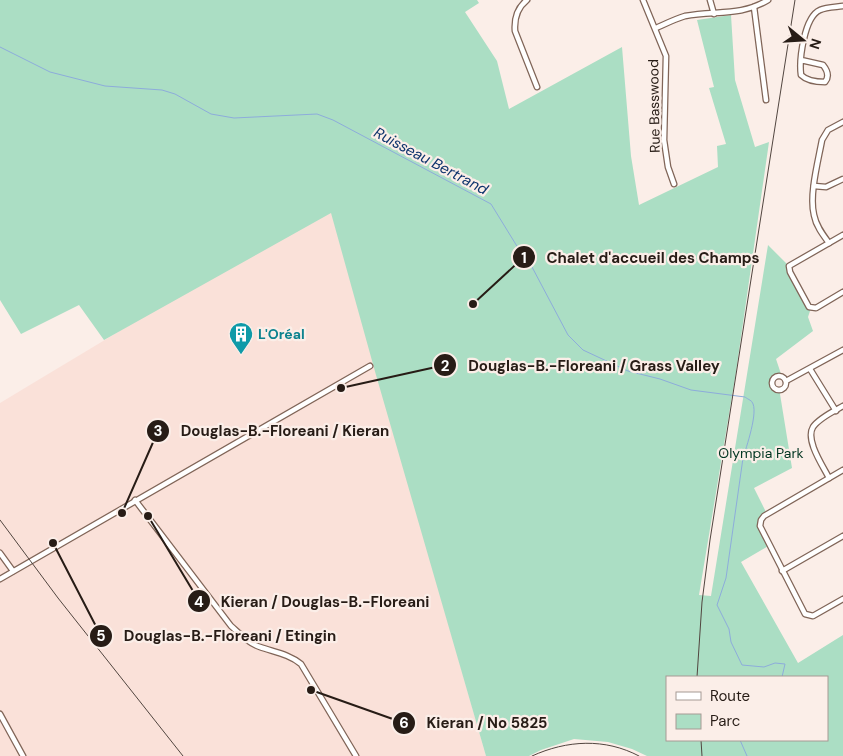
<svg xmlns="http://www.w3.org/2000/svg" width="843" height="756" font-family="'DM Sans',sans-serif">
<rect width="100%" height="100%" fill="#fbeee8"/>
<polygon fill="#fae1d9" points="331,212 486,756 0,756 0,403 138,320"/>
<path fill="#abdec4" fill-rule="evenodd" d="M 0,0 L 477,0 L 479,3 L 465,12 L 497,61 L 509,109 L 622,47 L 631,156 L 639,205 L 718,167 L 717,146 L 726,144 L 709,88 L 714,87 L 697,20 L 731,15 L 735,80 L 755,147 L 769,142 L 736,372 L 699,595 L 711,596 L 768,245 L 789,266 L 811,308 L 808,317 L 813,331 L 776,359 L 782,377 L 775,377 L 772,385 L 778,390 L 785,387 L 780,394 L 792,468 L 754,488 L 767,514 L 764,516 L 760,527 L 770,545 L 741,562 L 798,663 L 843,635 L 843,756 L 647,756 L 632,749 L 608,742 L 574,739 L 541,750 L 529,756 L 486,756 L 376,375 L 331,213 L 104,340 L 79,305 L 21,334 L 0,300 ZM 667,677 L 827,677 L 827,740 L 667,740 Z"/>
<g fill="none" stroke-linecap="round" stroke-linejoin="round">
<g stroke="#8dacdb" stroke-width="1">
<path d="M 0,47 L 50,72 L 105,86 L 162,90 L 175,94 L 211,114 L 234,118 L 317,114 L 333,120 L 491,204 L 523,256 L 532,267 L 568,335 L 583,350 L 628,371 L 660,379 L 691,390 L 745,397 C 746,398 752,401 752,402 C 759,411 746,448 743,458 L 726,578 L 717,605 L 729,629 L 731,642 L 742,665 L 764,667 L 775,663 L 785,664 L 782,677"/>
<polyline points="740,740 747,756"/>
</g>
<g stroke="#806558" stroke-width="7">
<g id="minor">
<path d="M 527,0 C 517,8 514,18 515,31 L 537,87"/>
<polyline points="643,0 666,56 664,140 668,167 674,184"/>
<polyline points="710,0 714,14"/>
<polyline points="754,7 766,100"/>
<path d="M 656,28 C 665,24 675,19 685,16 C 715,10 740,17 768,0"/>
<path d="M 801,60 L 823,65 C 827,70 830,76 825,82 C 818,82 807,81 801,75 C 799,60 804,17 820,10 C 826,7 836,7 843,6"/>
<polyline points="814,186 826,187 843,179"/>
<polyline points="843,235 789,266 790,272 809,307 816,308 843,292"/>
<path d="M 829,243 C 823,235 816,226 814,215 C 809,195 818,162 822,140 L 828,130 L 843,122"/>
<polyline points="810,369 836,411"/>
<circle cx="779" cy="383" r="7"/>
<polyline points="786,381 843,350"/>
<polyline points="843,470 764,516 761,520 760,526 805,614 813,616 843,599"/>
<path d="M 829,478 C 823,466 805,440 813,427 C 819,418 834,411 843,406"/>
<path d="M 135,500 L 231,626 C 240,634 248,643 260,647 C 274,652 289,654 301,664 L 356,756"/>
<polyline points="0,553 13,571"/>
<polyline points="782,571 843,536"/>
<polyline points="0,579 370,366"/>
<polyline points="0,714 23,756"/>
</g>
</g>
<use href="#minor" stroke="#fff" stroke-width="4.5"/>
<g stroke="#51453f" stroke-width="1">
<polyline points="0,520 58,598 183,756"/>
<polyline points="697,677 702,602 710,540 795,0"/>
<polyline points="701,740 702,756"/>
<path d="M 532,756 C 567,740 605,738 639,756"/>
</g>
</g>
<defs>
<g id="building-pin" transform="scale(1.25)"><path d="M0 17L-7.5 6A9.5 9.5 0 1 1 7.5 6Z" fill="#0f9aa8" stroke="#fbeee8"/><path d="M-4-6H4V6H1V3H-1V6H-4ZM-2.5-4.3h1.7v1.8h-1.7ZM.8-4.3h1.7v1.8H.8ZM-2.5-1h1.7V.8h-1.7ZM.8-1h1.7V.8H.8Z" fill="#fff"/></g>
</defs>
<g fill-rule="evenodd">
<use href="#building-pin" x="241" y="334"/>
</g>
<g text-anchor="middle" stroke-width="4.5" stroke-linejoin="round" paint-order="stroke">
<g font-size="14" fill="#271c16" stroke="#fbeee8">
<text transform="translate(654 106) rotate(-91)" y="5">Rue Basswood</text>
</g>
<g font-size="14" font-weight="bold" fill="#0d838f" stroke="#fbeee8" text-anchor="start">
<text x="258" y="339">L'Oréal</text>
</g>
<g font-size="14" fill="#003521" stroke="#fbeee8">
<text x="761" y="458">Olympia Park</text>
</g>
<g font-size="15" font-style="italic" fill="#0d336c" stroke="#fbeee8">
<text transform="translate(431 161) rotate(28)" y="5">Ruisseau Bertrand</text>
</g>
</g>
<path fill="none" stroke="#271c16" stroke-width="2" d="M473 304L524 257M341 388L445 365M122 513L158 431M148 516L199 601M53 543L101 636M311 690L404 723"/>
<g fill="#271c16" stroke="#fbeee8" stroke-width="2">
<circle cx="473" cy="304" r="5"/>
<circle cx="341" cy="388" r="5"/>
<circle cx="122" cy="513" r="5"/>
<circle cx="148" cy="516" r="5"/>
<circle cx="53" cy="543" r="5"/>
<circle cx="311" cy="690" r="5"/>
<circle cx="524" cy="257" r="12"/>
<circle cx="445" cy="365" r="12"/>
<circle cx="158" cy="431" r="12"/>
<circle cx="199" cy="601" r="12"/>
<circle cx="101" cy="636" r="12"/>
<circle cx="404" cy="723" r="12"/>
</g>
<g font-size="15" text-anchor="middle" font-weight="bold" fill="#fff">
<text x="524" y="263">1</text>
<text x="445" y="371">2</text>
<text x="158" y="436">3</text>
<text x="199" y="607">4</text>
<text x="101" y="641">5</text>
<text x="404" y="728">6</text>
</g>
<g font-size="15" text-anchor="middle" font-weight="bold" fill="#271c16" stroke="#fbeee8" stroke-width="4.5" stroke-linejoin="round" paint-order="stroke">
<text x="653" y="263">Chalet d'accueil des Champs</text>
<text x="594" y="371">Douglas-B.-Floreani / Grass Valley</text>
<text x="285" y="436">Douglas-B.-Floreani / Kieran</text>
<text x="325" y="607">Kieran / Douglas-B.-Floreani</text>
<text x="230" y="641">Douglas-B.-Floreani / Etingin</text>
<text x="487" y="728">Kieran / No 5825</text>
</g>
<rect x="666" y="676" width="162" height="65" fill="#fbeee8" stroke="#a69a94"/>
<rect x="676" y="692" width="25" height="8" fill="#ffffff" stroke="#a69a94"/>
<text x="710" y="701" font-size="15" fill="#271c16">Route</text>
<rect x="676" y="714" width="25" height="15" fill="#abdec4" stroke="#a69a94"/>
<text x="710" y="726" font-size="15" fill="#271c16">Parc</text>
<g transform="translate(803 40) rotate(108)" stroke="#fbeee8" stroke-width="4" paint-order="stroke">
<path d="M0-4L9 19L0 12L-9 19Z" fill="#271c16"/>
<text y="-8" font-size="14" font-weight="bold" text-anchor="middle" fill="#271c16">N</text>
</g>
</svg>
